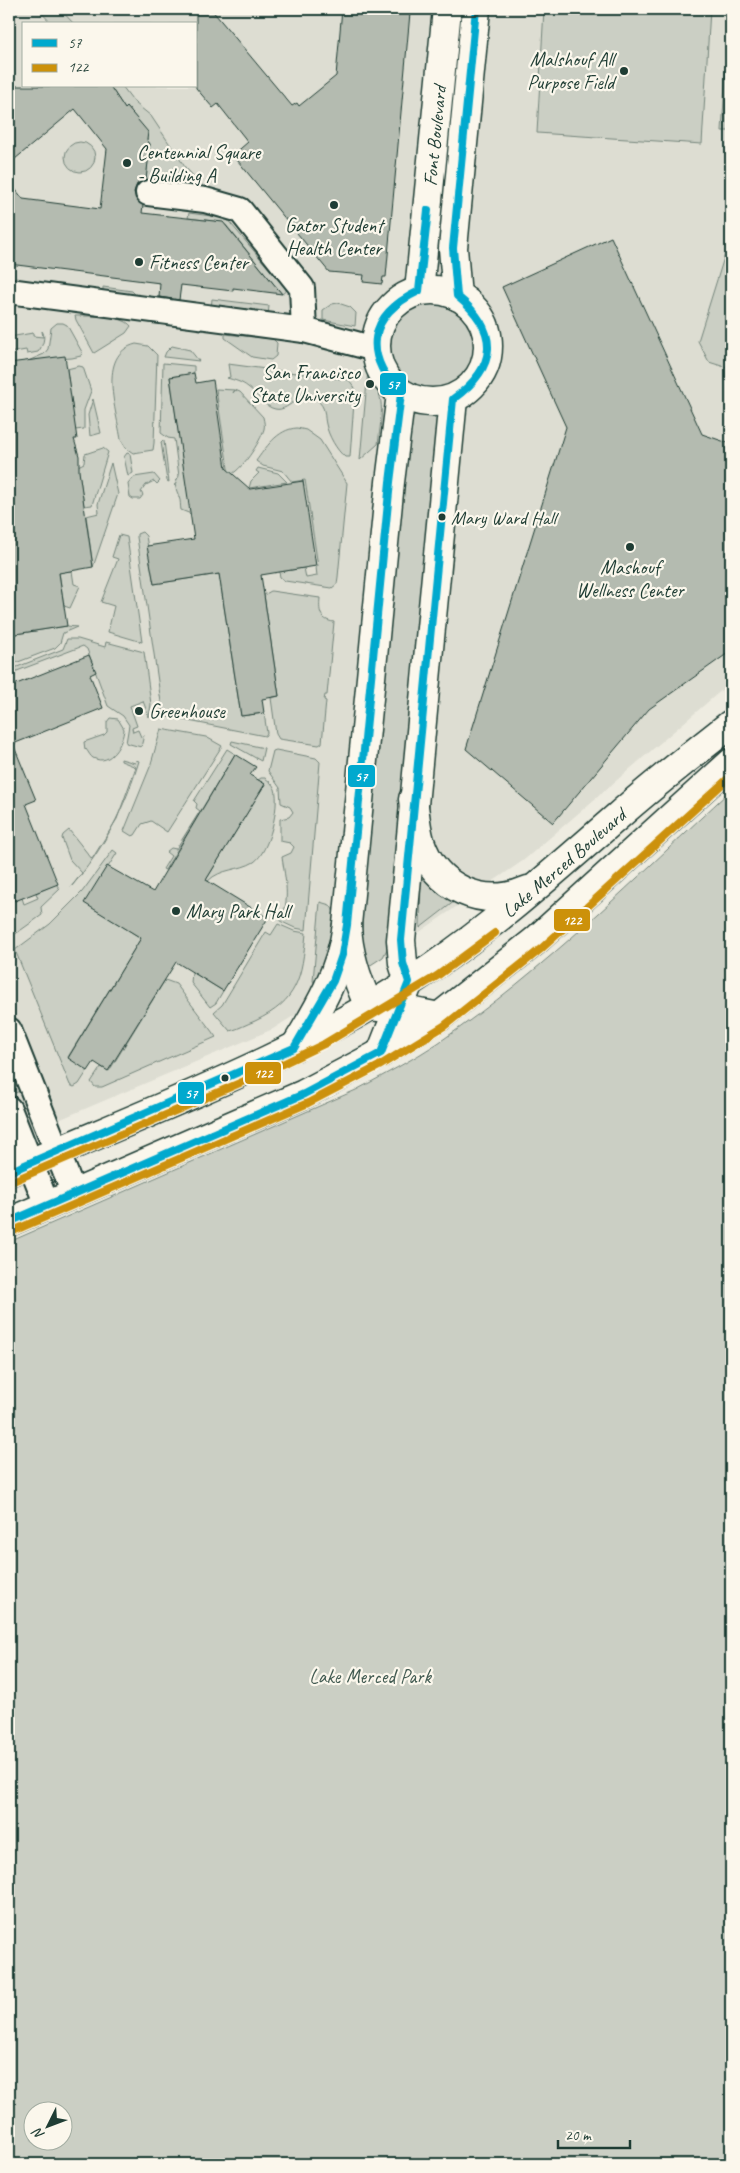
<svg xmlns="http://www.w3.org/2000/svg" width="740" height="2173" font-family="Caveat,sans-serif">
<rect width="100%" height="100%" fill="#eeece1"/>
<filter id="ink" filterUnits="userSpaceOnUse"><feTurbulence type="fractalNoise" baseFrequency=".02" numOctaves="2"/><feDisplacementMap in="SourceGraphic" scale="10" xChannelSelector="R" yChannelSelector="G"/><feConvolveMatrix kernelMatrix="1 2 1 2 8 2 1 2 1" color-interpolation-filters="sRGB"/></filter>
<g filter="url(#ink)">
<path fill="#ddddd2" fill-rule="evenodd" d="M 9,9 L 731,9 L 731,682 L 524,860 L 353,978 L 273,1029 L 9,1141 ZM 24,24 L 196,24 L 196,86 L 24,86 Z"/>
<g fill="#cbcfc4" stroke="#75867c" fill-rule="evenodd">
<polygon points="38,9 60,9 74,24 58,24 57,22 52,24"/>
<polygon points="544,9 710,9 702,144 537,133"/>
<polygon points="726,68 731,69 731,131 722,131"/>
<polygon points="110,86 122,86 135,103 151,116 185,167 202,185 146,178 150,144 147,140 144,128 127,107 125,109"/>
<circle cx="80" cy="157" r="15"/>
<polygon points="189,213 226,218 287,290 282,294 226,225 221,225 221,222 188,218"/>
<polygon points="731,235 731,369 709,362 698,341"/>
<polygon points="103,287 132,291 137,296 103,293"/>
<polygon points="212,299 269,306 268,316 211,309"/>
<circle cx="432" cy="346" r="43"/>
<polygon points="338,303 350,307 356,313 355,326 323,320 323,310 332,304"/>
<path d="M 75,316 C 89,316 123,315 131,326 L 126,333 L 94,353 L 76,320 Z"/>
<polygon points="57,323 63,323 67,325 82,352 81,356 72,358 28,361 44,354 48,349 51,328"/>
<path d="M 42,331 C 46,336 43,346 38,352 L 27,354 L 26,350 L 9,353 L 9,337 L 33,333 L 33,336 L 43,337 Z"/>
<polygon points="225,334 273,339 277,343 276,356 271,360 252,357 225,338"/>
<path d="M 136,344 L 148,346 L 157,355 L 154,443 L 153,450 L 133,453 L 126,448 L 121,440 C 117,412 96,354 136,344 Z"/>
<polygon points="172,346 190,350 199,361 164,357 166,352"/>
<path d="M 163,363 L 194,366 L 194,373 L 170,377 L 191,514 L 181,510 C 180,506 181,501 179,497 C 176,488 173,485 179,476 L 174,439 L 168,438 L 161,433 Z"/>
<path d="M 228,364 L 349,380 L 355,388 L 350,457 L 345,457 C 337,451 328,435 326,424 C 324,416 326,410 320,403 C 302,383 291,413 275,409 C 264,407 257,393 248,387 C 242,382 234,380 227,378 L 230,377 Z"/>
<polygon points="79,366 83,367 91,391 84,410 84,429 75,430 67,369"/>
<path d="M 368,370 C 386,398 382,412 378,444 L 360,460 Z"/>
<path d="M 216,389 L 235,390 L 233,393 L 235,390 L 240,392 L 263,417 C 264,422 265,425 264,429 C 261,441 240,473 229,475 Z"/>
<polygon points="93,399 101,433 90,436 88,415"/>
<polygon points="412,415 439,417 390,943 383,957 369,966 362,946 361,925 410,418"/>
<path d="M 297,428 L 306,430 L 320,440 L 347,483 L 338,577 L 337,584 L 332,588 L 285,581 L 280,577 L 279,572 L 304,568 L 306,578 L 317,576 L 316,567 L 318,566 L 305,480 L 292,482 L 283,471 L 263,466 L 256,461 C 265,449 277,429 297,428 Z"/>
<polygon points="163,440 164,441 169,482 167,481 161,442"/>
<polygon points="103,448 108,452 92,505 84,506 78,466 84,463 85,454"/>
<polygon points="127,453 130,454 133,473 128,476 124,457"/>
<polygon points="111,463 118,494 93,567 86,516 99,513 98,504"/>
<polygon points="258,468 278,473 287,482 249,488 251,481 259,473 256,471"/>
<polygon points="154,474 160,481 157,484 154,481 146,485 141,492 143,495 140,499 133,499 130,497 128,484 134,477"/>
<polygon points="142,532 146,536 154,584 219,574 241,716 264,713 267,733 265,736 163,716 137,537 137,534"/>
<polygon points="119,535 127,537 142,642 108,632 114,606 101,602 118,559 112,557"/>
<polygon points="72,571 74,584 80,586 70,608 64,606 59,572"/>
<path d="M 271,591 L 320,598 C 319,610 319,620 334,622 L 327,695 L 325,695 L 324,700 L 326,701 L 322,743 L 319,745 L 279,739 L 276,734 L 271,698 L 279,696 L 264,595 Z"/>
<polygon points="67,626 77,627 63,633 60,643 55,648 18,662 9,660 9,635"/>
<polygon points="67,639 78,639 105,647 106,642 144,652 151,704 149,717 143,701 130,706 137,726 132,728 133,732 138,730 141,737 144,735 141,747 126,743 129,725 123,716 108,706 87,649 83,646 9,674 9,666 12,669 63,649"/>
<path d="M 110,718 L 118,719 L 124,729 C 123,743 111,767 93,758 C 90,756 89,753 86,749 L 85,750 L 84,742 L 104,735 L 107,732 L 107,722 Z"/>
<polygon points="161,729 206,737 222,746 167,832 151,821 142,824 135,835 132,836 124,831 150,767"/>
<polygon points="232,741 264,748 261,761 231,744"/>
<polygon points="227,749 235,754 165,870 163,869 171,856 166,852 171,848 176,849 200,811 196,808 197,804 194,801"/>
<path d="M 276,750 L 316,758 L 320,762 L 306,930 L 295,928 L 280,921 C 291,902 285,878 282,857 L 291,853 L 294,847 L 290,843 L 280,841 L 280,819 L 289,817 L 293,812 L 290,807 L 281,803 L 280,788 L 268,771 L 273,751 Z"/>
<path d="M 121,759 L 135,763 L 136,760 L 139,761 C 125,808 103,850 71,887 L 82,873 L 70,860 L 62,838 L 63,835 L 69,830 L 92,859 L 117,819 L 136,767 L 121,761 Z"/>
<path d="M 261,778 L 265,778 C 269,781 273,784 275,789 C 280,806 269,852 254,862 C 239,871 221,868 208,881 L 206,880 L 265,784 L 258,780 Z"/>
<path d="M 731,790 L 731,2164 L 9,2164 L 9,1242 L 356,1090 C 384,1075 412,1060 438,1043 C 545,970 637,877 731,790 ZM 62,2110 L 62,2140 L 32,2140 L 32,2110 Z"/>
<polygon points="113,850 117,853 85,903 141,938 68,1057 88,1070 79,1084 74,1087 70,1085 15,950 50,924 82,892"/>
<polygon points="421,875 455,901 420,928"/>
<polygon points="56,884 60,889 41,907 42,915 14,935 9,936 9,888 14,901 22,898 24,904 38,898 36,893"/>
<path d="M 320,902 L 330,905 C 346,926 325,965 316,985 L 313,981 Z"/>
<path d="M 278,924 L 294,931 L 306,933 C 302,977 298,1001 255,1021 C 247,1024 238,1029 230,1031 L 214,1012 L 222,1005 L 266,932 L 271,935 Z"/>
<polygon points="192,972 223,991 216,1003 210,1007 191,983"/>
<polygon points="165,980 176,984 216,1037 102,1087 95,1087 91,1082 101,1067 109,1071"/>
<polygon points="9,1063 20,1091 15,1093 9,1077"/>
</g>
<g fill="#b4bbb0" stroke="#1f3d34">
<polygon points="196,9 211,9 292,106 297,103 299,106 336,76 342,9 410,13 386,277 383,277 382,284 363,282 364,275 329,272 233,155 248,142 218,104 213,108 196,88"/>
<polygon points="9,86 110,86 125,109 127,107 148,132 147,140 150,144 146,180 137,184 134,192 136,199 143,205 142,213 223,222 282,294 233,288 233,291 181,285 179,300 159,297 160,283 9,264 9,181 23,199 100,209 107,149 75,109 9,164"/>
<polygon points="611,237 702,434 731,444 731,651 649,709 553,823 466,749 566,427 502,287"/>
<polygon points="65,356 77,439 74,439 79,456 79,471 93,567 59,573 67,626 9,635 9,363"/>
<polygon points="194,373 196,383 213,380 226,468 250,489 303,481 316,566 261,575 279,696 262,699 264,713 241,716 219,574 154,584 147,546 194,539 170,377"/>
<polygon points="89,655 96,672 90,675 103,708 13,744 36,800 26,804 58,884 15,901 9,888 9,687"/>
<polygon points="235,754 256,767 250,775 265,784 206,880 268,918 223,991 176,962 108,1071 94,1062 88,1071 68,1058 141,938 84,903 107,866 153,892"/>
</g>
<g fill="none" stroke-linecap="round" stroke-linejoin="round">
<g stroke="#1f3d34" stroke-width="28">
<g id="minor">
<polyline points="148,193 205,200 240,210 302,288 304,330 375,349"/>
<polyline points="9,291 304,330"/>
<polyline points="9,1030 74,1194"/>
<polyline points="9,1109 47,1205"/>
</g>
</g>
<g stroke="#1f3d34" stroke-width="31">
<g id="tertiary">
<circle cx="432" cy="346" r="56"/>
<path id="s1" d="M 419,291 L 447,9"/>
<polyline points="457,296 453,248 476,9"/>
<path d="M 401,394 L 390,482 L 347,925 C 348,954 357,980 369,1006 L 399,1009 L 439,1017"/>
<polyline points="381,1053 409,982 403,963 401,940 453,399"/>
</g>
</g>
<g stroke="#1f3d34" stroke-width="31">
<g id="secondary">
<path d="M 413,799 C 415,813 416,827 420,841 C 435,888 483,910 528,890"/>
<path d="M 295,1047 C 319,1008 341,971 347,925"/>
<path id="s2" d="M 9,1172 C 152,1110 301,1056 431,968 C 497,923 557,869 618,816 C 654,784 693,754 731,724"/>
<polyline points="9,1222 304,1094 374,1057 439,1017 535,941 731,763"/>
</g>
</g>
<use href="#minor" stroke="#fbf7ec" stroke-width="24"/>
<use href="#tertiary" stroke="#fbf7ec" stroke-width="28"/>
<use href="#secondary" stroke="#fbf7ec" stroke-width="28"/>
<g stroke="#fbf7ec" stroke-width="11">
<g id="bus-1">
<path d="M 9,1172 L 294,1048 L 333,981 L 342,955 L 347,925 L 390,482 L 401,394 C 362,354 368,315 419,291 L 428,210"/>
<path d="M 9,1222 L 304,1094 L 381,1053 L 409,982 L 403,963 L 401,940 L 453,399 C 498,367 500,331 457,296 L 453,248 L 476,9"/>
</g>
</g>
<g stroke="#fbf7ec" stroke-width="11">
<g id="bus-2">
<polyline points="13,1181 272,1069 324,1044 437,976 495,933"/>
<polyline points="13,1231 308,1103 379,1066 444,1026 542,948 731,776"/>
</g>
</g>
<use href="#bus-1" stroke="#00a9ce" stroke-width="8"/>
<use href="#bus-2" stroke="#cc910a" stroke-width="8"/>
</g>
</g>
<g fill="#1f3d34" stroke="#fbf7ec" stroke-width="2">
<circle cx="624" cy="71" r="5"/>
<circle cx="127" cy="163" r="5"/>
<circle cx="334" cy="205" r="5"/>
<circle cx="139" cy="262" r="5"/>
<circle cx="370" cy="384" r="5"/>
<circle cx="442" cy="517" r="4.5"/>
<circle cx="630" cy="547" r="5"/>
<circle cx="139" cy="711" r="5"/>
<circle cx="176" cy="911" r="5"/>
<circle cx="225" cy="1078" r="4.5"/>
</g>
<g text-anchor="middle" stroke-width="4.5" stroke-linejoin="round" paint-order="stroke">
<g font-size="19" fill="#1f3d34" stroke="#fbf7ec" text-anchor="start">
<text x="451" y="524">Mary Ward Hall</text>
</g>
<g font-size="20" fill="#1f3d34" stroke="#fbf7ec" text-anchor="start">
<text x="614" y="66" text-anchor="end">Malshouf All<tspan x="614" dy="23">Purpose Field</tspan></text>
<text x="137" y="159">Centennial Square<tspan x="137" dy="23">- Building A</tspan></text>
<text x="334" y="232" text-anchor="middle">Gator Student<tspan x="334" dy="23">Health Center</tspan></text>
<text x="149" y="269">Fitness Center</text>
<text x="360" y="379" text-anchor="end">San Francisco<tspan x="360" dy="23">State University</tspan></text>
<text x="630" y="574" text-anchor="middle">Mashouf<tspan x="630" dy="23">Wellness Center</tspan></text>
<text x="149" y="718">Greenhouse</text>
<text x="186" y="918">Mary Park Hall</text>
</g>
<g font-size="20" fill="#1f3d34" stroke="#fbf7ec">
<text dy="7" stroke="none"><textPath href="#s1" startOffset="156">Font Boulevard</textPath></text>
<text dy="7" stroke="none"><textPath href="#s2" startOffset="639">Lake Merced Boulevard</textPath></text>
</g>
<g font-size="20" fill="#415a51" stroke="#fbf7ec">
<text x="370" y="1683">Lake Merced Park</text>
</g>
</g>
<g stroke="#fbf7ec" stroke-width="2">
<rect x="379" y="372" width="28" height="24" rx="5" fill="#00a9ce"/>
<rect x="347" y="764" width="29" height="24" rx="5" fill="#00a9ce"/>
<rect x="553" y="908" width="38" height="24" rx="5" fill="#cc910a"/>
<rect x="244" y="1061" width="38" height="24" rx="5" fill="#cc910a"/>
<rect x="177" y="1081" width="28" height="24" rx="5" fill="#00a9ce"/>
</g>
<g font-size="14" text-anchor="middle" font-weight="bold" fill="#fff">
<text x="393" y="389">57</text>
<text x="361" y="781">57</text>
<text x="572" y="925">122</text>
<text x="263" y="1078">122</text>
<text x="191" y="1098">57</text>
</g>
<rect width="740" height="2173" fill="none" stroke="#fbf7ec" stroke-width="30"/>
<rect x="15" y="15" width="710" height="2143" fill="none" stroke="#1f3d34" stroke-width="2" filter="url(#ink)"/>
<rect x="22" y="22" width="175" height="65" fill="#fbf7ec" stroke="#a3ada2"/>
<rect x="32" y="39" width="25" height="8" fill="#00a9ce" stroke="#a3ada2"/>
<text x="68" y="48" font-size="15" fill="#1f3d34">57</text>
<rect x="32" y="64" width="25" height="8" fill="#cc910a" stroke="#a3ada2"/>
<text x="68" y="72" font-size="15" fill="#1f3d34">122</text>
<g transform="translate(48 2126) rotate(228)"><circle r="24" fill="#fbf7ec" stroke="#a3ada2"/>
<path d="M0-4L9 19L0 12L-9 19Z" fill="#1f3d34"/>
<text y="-8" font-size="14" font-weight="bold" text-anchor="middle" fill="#1f3d34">N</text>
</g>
<path d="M558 2140v8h72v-8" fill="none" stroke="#1f3d34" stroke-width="2.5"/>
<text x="565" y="2140" font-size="15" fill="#1f3d34" stroke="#fbf7ec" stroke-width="4" paint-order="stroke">20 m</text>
</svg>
